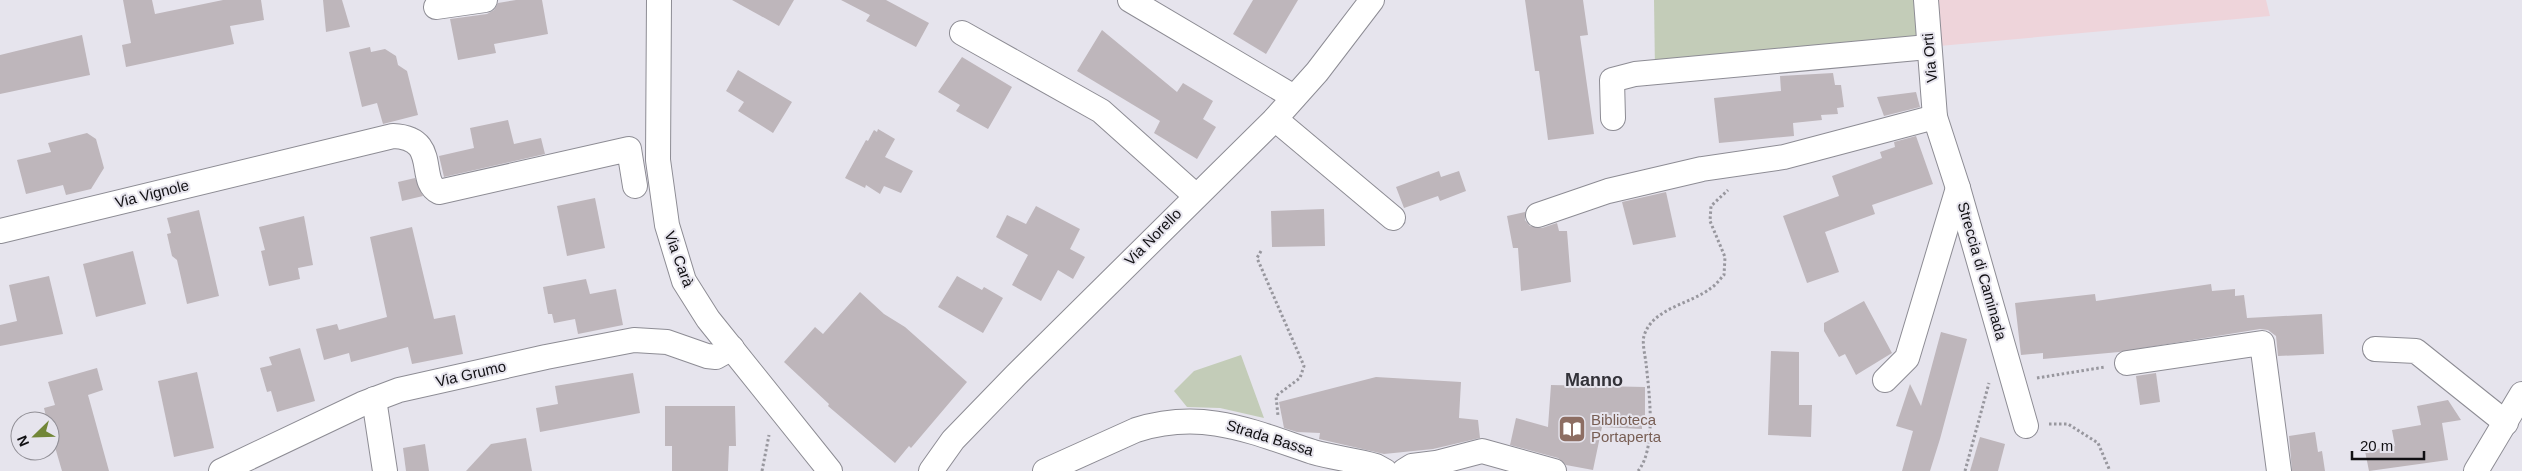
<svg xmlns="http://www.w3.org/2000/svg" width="2522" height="471" font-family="Helvetica,sans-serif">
<rect width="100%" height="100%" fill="#e6e4ed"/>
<polygon fill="#eed4da" points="1926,0 2266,0 2270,16 1928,47"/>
<g fill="#c3ccb8">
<polygon points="1654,0 1926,0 1928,47 1655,71"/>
<polygon points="1241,355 1264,418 1220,408 1187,407 1174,391 1194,371"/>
</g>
<g fill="#beb6bb">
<polygon points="123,0 152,0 155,14 223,0 261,0 264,20 230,26 234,44 126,67 122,45 131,43"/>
<polygon points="323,0 342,0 350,27 326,32"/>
<polygon points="516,0 542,0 548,34 494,44 496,53 458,60 450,19 487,14 494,10 498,3"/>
<polygon points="732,0 794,0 779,26"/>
<polygon points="841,0 886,0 929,23 916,47 866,21 870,15"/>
<polygon points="1253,0 1298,0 1266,54 1233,34"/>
<polygon points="1525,0 1583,0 1588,35 1580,36 1594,134 1548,140 1539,71 1535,71"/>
<polygon points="1102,30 1177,92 1183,83 1213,101 1203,119 1216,127 1197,159 1154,133 1160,121 1077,71"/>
<polygon points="82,35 90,75 0,94 0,55"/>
<polygon points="370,47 371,52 385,49 396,56 398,65 407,71 418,115 383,124 377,103 362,107 349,52"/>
<polygon points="962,57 1012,87 988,129 956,111 960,105 938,92"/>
<polygon points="738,70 792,102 773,133 738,111 744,102 726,91"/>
<polygon points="1833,73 1835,85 1841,85 1844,107 1837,108 1838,114 1821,115 1822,120 1793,123 1794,136 1719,143 1714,98 1781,91 1780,76"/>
<polygon points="1916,92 1920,107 1884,116 1877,97"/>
<polygon points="508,120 514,144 541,138 545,154 444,177 439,156 474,148 470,128"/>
<polygon points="878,129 895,139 885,157 913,171 901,193 884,186 880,194 866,185 865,188 845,178 866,140 868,141 874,130 877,132"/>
<polygon points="87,133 96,139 104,168 91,189 66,195 63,185 26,194 17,160 51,152 48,143"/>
<polygon points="1916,136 1933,184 1872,205 1875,214 1825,232 1839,272 1807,283 1783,216 1839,196 1832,176 1882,158 1880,152 1895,147 1894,142"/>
<polygon points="1439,171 1441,177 1459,171 1466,191 1440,201 1438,196 1404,208 1396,187"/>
<polygon points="415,178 423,196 402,201 398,182"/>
<polygon points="1666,192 1676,237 1633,245 1622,202"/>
<polygon points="595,198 605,248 567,256 557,206"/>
<polygon points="1036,206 1080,229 1070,249 1085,257 1073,279 1058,270 1041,301 1012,285 1028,255 996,237 1007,215 1026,224"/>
<polygon points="1324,209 1325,246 1272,247 1271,211"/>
<polygon points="199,210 219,296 187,304 177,260 172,256 167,234 171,233 167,218"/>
<polygon points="1525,212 1525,220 1530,226 1542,228 1557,223 1559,231 1567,231 1571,282 1521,291 1518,248 1513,248 1507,216"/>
<polygon points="304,216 313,265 298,268 300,279 269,286 261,251 265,250 259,227"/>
<polygon points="412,227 434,319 455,315 463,354 412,364 408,347 351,362 349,353 324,360 316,329 337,324 339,330 387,317 370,237"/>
<polygon points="133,251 146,304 96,317 83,264"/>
<polygon points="49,276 63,334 0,346 0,325 17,321 9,285"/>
<polygon points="957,276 982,290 984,287 1003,298 983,333 938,307"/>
<polygon points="586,279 590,294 616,289 623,325 578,334 575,319 554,323 552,314 548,314 543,287"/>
<polygon points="2211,284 2212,291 2235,289 2235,296 2244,295 2247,318 2322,314 2324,354 2278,356 2276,336 2268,330 2260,329 2119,352 2043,359 2043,353 2021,355 2015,303 2095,294 2096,301"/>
<polygon points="860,292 884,314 905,327 967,382 911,448 909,446 895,463 828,406 829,404 784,362 815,327 823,334"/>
<polygon points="1864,301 1892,353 1856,375 1845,354 1839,357 1824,331 1824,323"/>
<polygon points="1941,332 1967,339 1940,439 1930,471 1902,471 1913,431 1896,426 1910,384 1921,406"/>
<polygon points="300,348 315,401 277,412 271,391 267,392 260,368 272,365 269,357"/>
<polygon points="1771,351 1799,352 1799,405 1812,405 1811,437 1768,435"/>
<polygon points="97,368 103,390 88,395 109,471 62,471 50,430 50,421 47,421 44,408 55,405 48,382"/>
<polygon points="197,372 214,448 174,457 158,381"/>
<polygon points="633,373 640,413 540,432 536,408 558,404 555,386"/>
<polygon points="2156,373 2160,402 2140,405 2136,376"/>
<polygon points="1376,377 1461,382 1459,418 1478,420 1480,438 1433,449 1384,454 1319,439 1320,433 1297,432 1284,428 1279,402"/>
<polygon points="1551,385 1645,387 1645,418 1642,418 1642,429 1602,427 1593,470 1566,465 1558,458 1510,445 1516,418 1548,427"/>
<polygon points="2448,400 2461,420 2442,423 2448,460 2369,471 2365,451 2395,446 2392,430 2421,425 2417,406"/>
<polygon points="665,406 735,406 736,446 729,446 728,471 672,471 672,446 665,446"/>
<polygon points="2315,432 2318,452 2322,451 2325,471 2292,471 2289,436"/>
<polygon points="1980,437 2005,444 1998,471 1970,471"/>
<polygon points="526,438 532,471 466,471 491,444"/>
<polygon points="425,444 429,471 406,471 403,448"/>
</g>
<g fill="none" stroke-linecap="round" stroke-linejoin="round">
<g stroke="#8d8c94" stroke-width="26">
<g id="minor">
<polyline points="659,0 658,160 667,225 684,281 708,319 830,471"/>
<polyline points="1130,0 1294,97"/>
<polyline points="1926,0 1935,117 1958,188 2026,426"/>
<polyline points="436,7 485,0"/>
<polyline points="962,33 1101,111 1196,196"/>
<polyline points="1613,118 1612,80 1635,74 1928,47"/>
<polyline points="1275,119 1393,218"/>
<polyline points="1538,215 1608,191 1702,169 1784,157 1935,117"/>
<path d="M 0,231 L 393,136 C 441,138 416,181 439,192 L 629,149 L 635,186"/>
<polyline points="2375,349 2416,351 2506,423"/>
<polyline points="2127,363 2262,343 2279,471"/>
<polyline points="1885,380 1907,358 1958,188"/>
<polyline points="374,399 385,471"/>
<polyline points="221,471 362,404 399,390 546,357 634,340 667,342 707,356 716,357 732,348"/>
<polyline points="931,471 953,440 1016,375 1275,119 1317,72 1372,0"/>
<path d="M 1045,471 L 1136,430 C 1203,409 1250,431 1313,452 C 1334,458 1355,460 1376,466 L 1385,471"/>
<polyline points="1404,471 1412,466 1436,463 1482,451 1554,471"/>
<polyline points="2476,471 2522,394"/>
</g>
</g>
<g stroke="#98979e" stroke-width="3" stroke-dasharray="2.5 2.5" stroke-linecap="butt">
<polyline points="1261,251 1257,258 1304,366 1300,378 1276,396 1278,416"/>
<polyline points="2037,378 2105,367"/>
<polyline points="2049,424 2068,424 2098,443 2110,471"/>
<polyline points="762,471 769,435"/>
<path d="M 1638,471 C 1657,448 1649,392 1646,363 C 1645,355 1642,343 1644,336 C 1652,308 1691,304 1711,288 C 1716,285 1720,279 1724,275 L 1725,257 L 1710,221 L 1711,206 L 1728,190"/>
<polyline points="1965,471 1989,383"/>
</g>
<use href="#minor" stroke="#fff" stroke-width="24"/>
</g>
<defs>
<g id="library-square" transform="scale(1.4375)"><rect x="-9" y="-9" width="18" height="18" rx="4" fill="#8d6e63" stroke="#e6e4ed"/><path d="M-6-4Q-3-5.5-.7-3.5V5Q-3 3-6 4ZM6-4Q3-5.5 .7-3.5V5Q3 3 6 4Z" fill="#fff"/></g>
</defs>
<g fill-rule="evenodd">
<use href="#library-square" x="1572" y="429"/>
</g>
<g text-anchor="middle" stroke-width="4" stroke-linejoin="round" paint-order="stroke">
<g font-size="15" fill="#111013" stroke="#e6e4ed">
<text transform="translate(1930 58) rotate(-95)" y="5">Via Orti</text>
<text transform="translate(152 194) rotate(-14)" y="5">Via Vignole</text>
<text transform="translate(1153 237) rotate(-45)" y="5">Via Norello</text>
<text transform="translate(679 259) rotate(70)" y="5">Via Carà</text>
<text transform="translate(1982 271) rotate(74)" y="5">Streccia di Caminada</text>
<text transform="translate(471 374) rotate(-13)" y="5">Via Grumo</text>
<text transform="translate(1270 438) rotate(17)" y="5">Strada Bassa</text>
</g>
<g font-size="15" fill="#785e54" stroke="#e6e4ed" text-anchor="start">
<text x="1591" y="425">Biblioteca<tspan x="1591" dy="17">Portaperta</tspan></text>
</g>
<g font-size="18" font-weight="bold" fill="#333239" stroke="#e6e4ed">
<text x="1594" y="386">Manno</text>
</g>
</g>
<g transform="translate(35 436) rotate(247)"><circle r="24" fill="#e6e4ed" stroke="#918f96"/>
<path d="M0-4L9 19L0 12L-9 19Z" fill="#718637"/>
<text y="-8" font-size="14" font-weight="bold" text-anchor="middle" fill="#111013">N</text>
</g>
<path d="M2352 451v8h72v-8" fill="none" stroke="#111013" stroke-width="2.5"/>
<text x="2360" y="451" font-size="15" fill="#111013" stroke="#e6e4ed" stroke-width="4" paint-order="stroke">20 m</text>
</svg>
